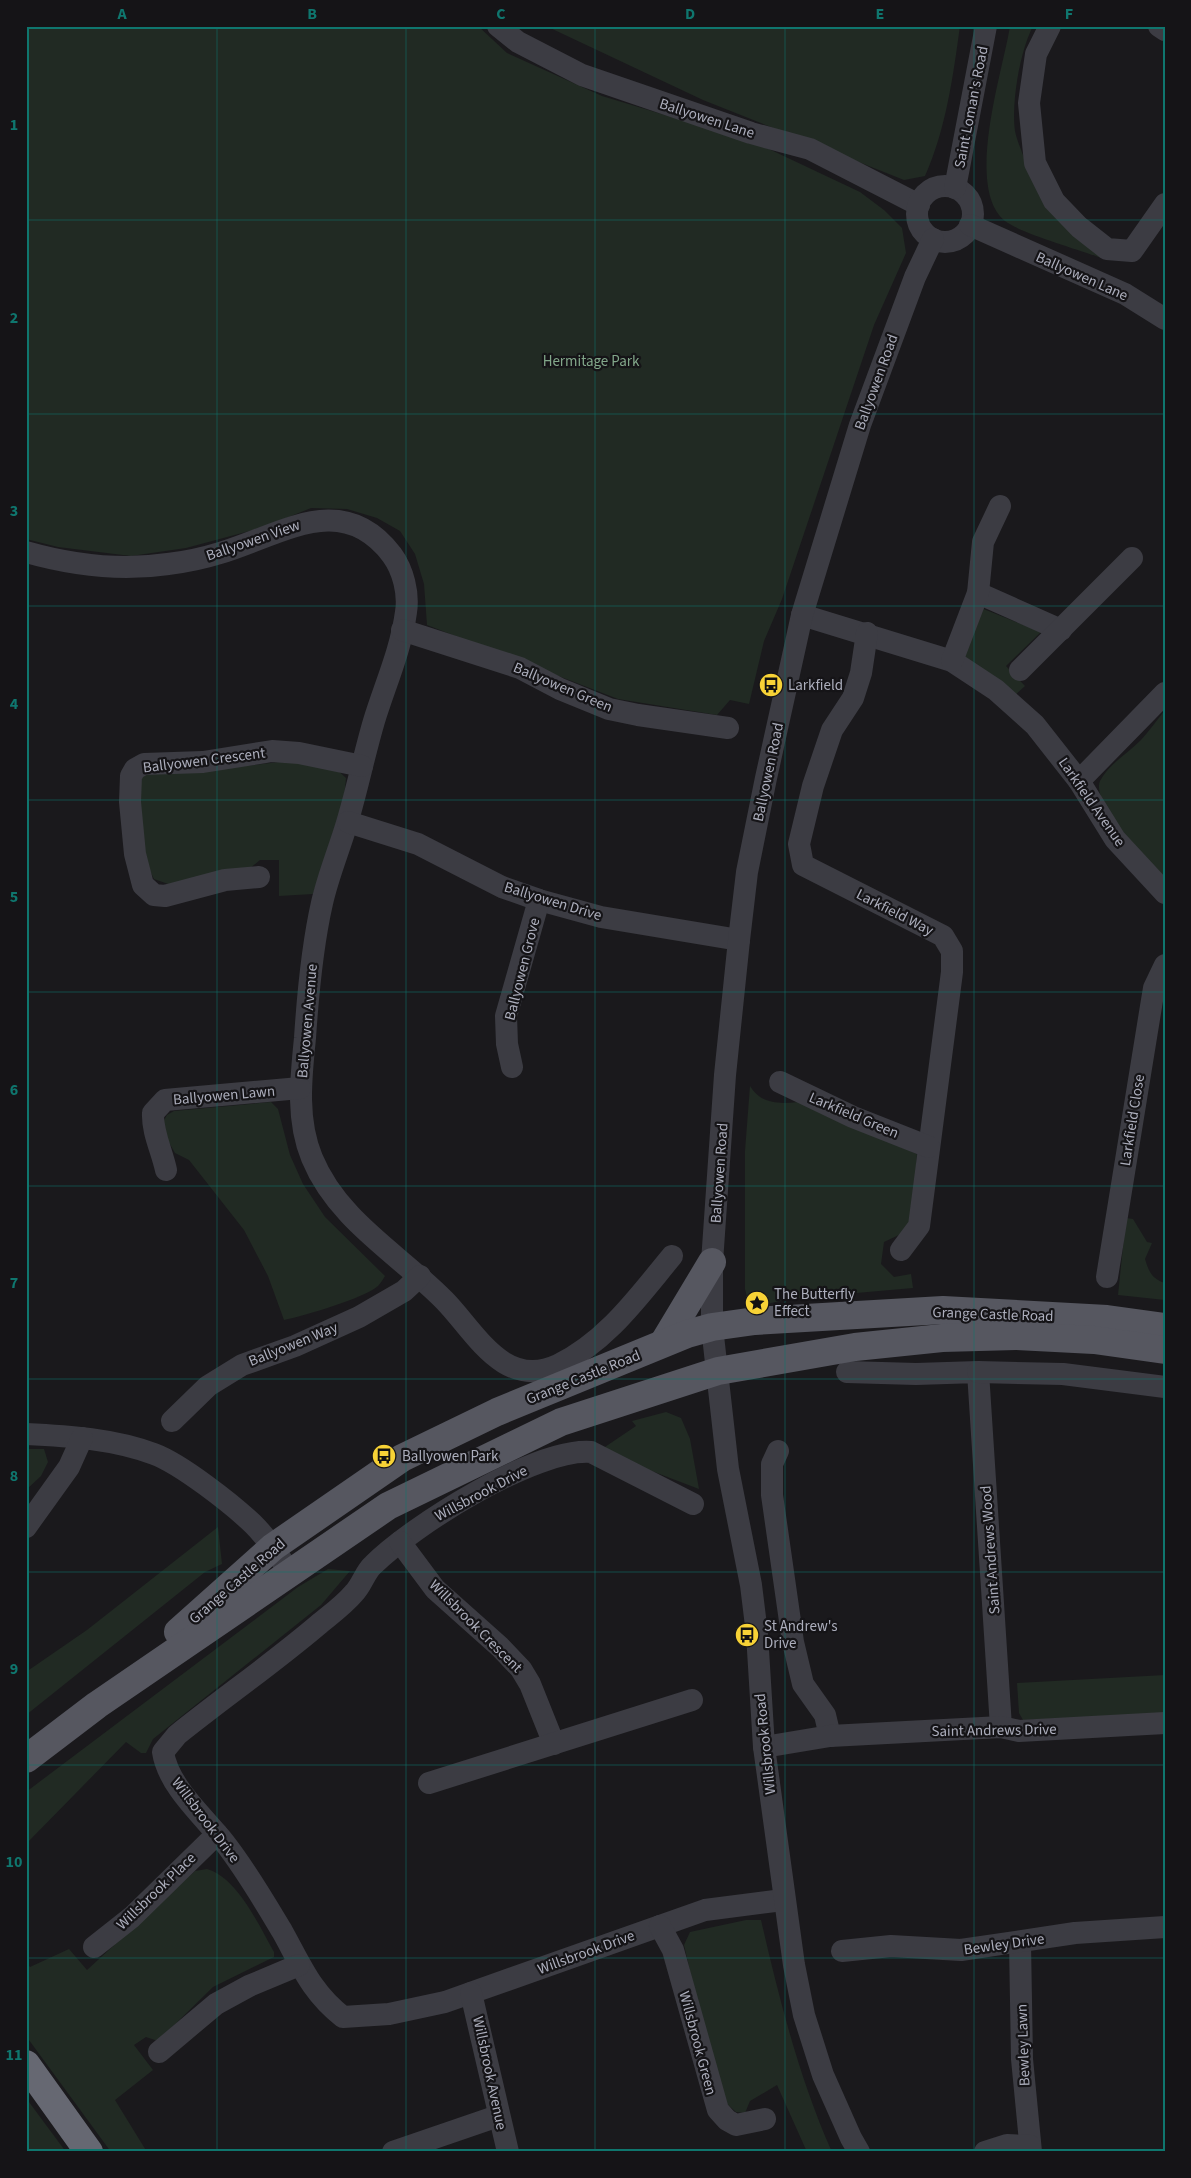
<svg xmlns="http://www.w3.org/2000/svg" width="1191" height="2178" font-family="'Source Sans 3',sans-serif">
<rect width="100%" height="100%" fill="#1a191c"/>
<g fill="#212a23">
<polygon points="26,26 478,26 507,53 602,96 754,142 860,192 884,210 902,228 906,253 874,325 782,599 764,641 749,704 730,700 717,715 618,699 427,625 424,584 415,554 400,531 377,518 347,509 311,508 261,528 186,548 131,556 58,547 26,539"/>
<path d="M 546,26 L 960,26 C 953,77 946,129 925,176 L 904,180 L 703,100 Z"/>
<path d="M 1010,26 L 1033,26 C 1020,51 1011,103 1015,131 C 1017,143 1035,185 1043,195 C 1061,217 1084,238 1104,259 C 1081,250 1022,234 1005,221 C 964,188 1003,71 1010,26 Z"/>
<polygon points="981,608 1041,632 1006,666 1025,686 1013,697 962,656"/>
<path d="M 1165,710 L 1165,882 C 1151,865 1090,802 1100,781 C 1109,764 1127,754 1141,740 C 1149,731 1157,720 1165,710 Z"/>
<path d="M 279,762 L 332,765 L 346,778 L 344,799 L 313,894 L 279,896 L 279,860 L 260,860 L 249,869 L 171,885 L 154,879 C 151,873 148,867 146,861 C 140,845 136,787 144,773 L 205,771 Z"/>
<path d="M 750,1086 C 761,1104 778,1104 798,1102 L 917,1154 L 913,1216 L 903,1233 L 884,1242 L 881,1264 L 894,1277 L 911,1274 L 913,1288 L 788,1299 L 767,1304 L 752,1301 L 747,1297 L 745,1289 L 745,1151 Z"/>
<path d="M 271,1102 L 278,1109 L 290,1155 L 303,1184 L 325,1217 L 385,1276 C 383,1279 381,1283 378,1286 C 365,1298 303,1316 284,1320 L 268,1276 L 244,1230 L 189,1160 L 175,1153 L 163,1132 L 163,1122 L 167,1115 L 174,1111 Z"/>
<path d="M 1126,1218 L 1133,1219 L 1147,1242 L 1152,1243 L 1145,1259 C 1149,1272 1152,1279 1165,1283 L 1165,1300 L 1118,1295 Z"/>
<polygon points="666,1412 681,1418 690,1439 699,1489 599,1451 636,1426 632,1421"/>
<polygon points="26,1449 44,1449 48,1462 41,1476 26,1490"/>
<polygon points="218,1527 222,1564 205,1572 26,1715 26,1672 87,1630"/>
<polygon points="328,1569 350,1571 321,1605 153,1739 146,1753 141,1753 126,1742 26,1844 26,1792 298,1587"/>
<polygon points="1165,1675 1165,1714 1023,1720 1019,1713 1017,1683"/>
<path d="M 207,1869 C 237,1877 260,1927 274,1952 L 274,1957 L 213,1987 L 158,2041 L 146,2037 L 134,2045 L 153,2070 L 115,2100 L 147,2152 L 111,2152 L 26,2036 L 26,1962 L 30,1967 L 69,1949 L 87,1970 L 195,1871 Z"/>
<path d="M 746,1920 L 761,1920 C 779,1998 799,2078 832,2152 L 807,2152 L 777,2085 L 750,2101 L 745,2113 L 736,2112 L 727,2104 L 701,2018 L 684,1945 L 690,1932 Z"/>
<polygon points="26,2098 66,2152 26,2152"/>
</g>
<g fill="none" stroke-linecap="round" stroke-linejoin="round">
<g stroke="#3c3c43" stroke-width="22">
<polyline points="498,26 518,42 582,75 751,133 810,149 919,205"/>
<polyline points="1050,26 1036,54 1029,103 1035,163 1054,201 1079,227 1107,249 1132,251 1165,204"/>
<polyline points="1159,26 1165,30"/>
<circle cx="945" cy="214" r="28"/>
<polyline points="955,188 986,26"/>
<polyline points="970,225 1125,294 1165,319"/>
<path d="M 26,552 C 72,565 121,571 168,564 C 185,562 204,558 220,553 C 281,535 342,489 392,555 C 403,570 409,593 406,612 C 401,650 385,685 374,721 C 364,755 357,790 347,823 C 339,850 328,876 322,903 C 312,947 308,992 305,1038 C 301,1077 296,1120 312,1158 C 338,1221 399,1254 445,1301 C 476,1333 504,1390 558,1365 C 607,1341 638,1297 672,1256"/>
<polyline points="978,593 1061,630"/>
<polyline points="802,615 952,661 996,690 1035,725 1079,781 1115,839 1165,893"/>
<polyline points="402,630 520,668 560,689 609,709 638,715 728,728"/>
<polyline points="867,633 861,673 853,698 832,730 813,786 799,844 803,865 943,936 952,951 952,972 919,1226 901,1250"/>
<polyline points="952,661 978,593 983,542 1000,506"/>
<polyline points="1020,670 1132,558"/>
<polyline points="1079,781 1165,693"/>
<polyline points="348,822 418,844 502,887 539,900 601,917 739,940"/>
<polyline points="259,877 225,880 165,896 154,895 143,885 135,854 130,802 131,776 135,769 144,764 203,762 272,751 299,753 362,766"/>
<polyline points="512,1067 507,1044 506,1016 539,900"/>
<polyline points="780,1082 853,1117 929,1147"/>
<path d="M 166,1170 C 162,1151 152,1132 153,1113 L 165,1100 L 300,1088"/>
<polyline points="1107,1277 1154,988 1165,965"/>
<polyline points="847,1372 916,1374 978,1372 1001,1727"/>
<polyline points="978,1372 1063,1374 1165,1387"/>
<polyline points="172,1421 208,1386 242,1365 295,1346 359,1317 404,1291 420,1276"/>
<path d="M 26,1434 C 69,1436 114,1439 154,1454 C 181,1464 232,1504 253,1524 C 268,1539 279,1556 290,1573"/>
<polyline points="778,1451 772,1464 772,1495 793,1642 803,1684 825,1715 830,1736"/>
<path d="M 693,1504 L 591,1452 C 536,1448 413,1525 373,1565 C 365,1572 362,1585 354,1593 C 344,1605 330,1615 318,1625 C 272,1664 223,1698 177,1735 L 163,1752 C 168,1786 204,1817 224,1842 C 246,1870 264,1901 282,1931 C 301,1965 311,1992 343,2017 L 389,2014 L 445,2002 L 705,1910 L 783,1900"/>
<polyline points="26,1527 69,1467 82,1438"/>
<polyline points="400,1542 435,1589 500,1647 521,1669 530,1684 554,1744"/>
<polyline points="764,1747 830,1736 1001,1727 1019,1731 1165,1723"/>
<polyline points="429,1783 692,1700"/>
<polyline points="660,1926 673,1950 718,2110 727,2120 736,2125 765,2119"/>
<polyline points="1020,1943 1022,2059 1031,2152"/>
<polyline points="94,1947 132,1917 217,1834"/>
<polyline points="842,1951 891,1946 961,1950 1075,1933 1165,1927"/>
<polyline points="471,1993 508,2152"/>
<polyline points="159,2052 216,2004 249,1986 299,1965"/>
<polyline points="393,2152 498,2116"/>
<polyline points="859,2152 851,2138 823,2075 804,2015 794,1965 764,1747 757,1634 751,1585 728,1469 712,1327 712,1262 725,1075 739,940 747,872 766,778 802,615 860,425 915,277 933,239"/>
<polyline points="985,2152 1007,2145 1030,2146"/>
</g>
<g stroke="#565760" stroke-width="28">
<polyline points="664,1342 712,1262"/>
<polyline points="178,1632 273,1547 402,1458 497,1412 687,1334 712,1327 755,1321 943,1310 1107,1319 1165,1327"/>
<polyline points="26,1759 97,1705 388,1506 561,1422 718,1371 855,1347 942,1338 1016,1336 1094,1340 1165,1350"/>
</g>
<polyline stroke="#666872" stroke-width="28" points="26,2064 89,2152"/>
</g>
<path fill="none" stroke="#0f766e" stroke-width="1" stroke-opacity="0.55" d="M 217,26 L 217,2152M 406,26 L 406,2152M 595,26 L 595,2152M 785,26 L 785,2152M 974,26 L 974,2152M 26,220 L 1165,220M 26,414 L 1165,414M 26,606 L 1165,606M 26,800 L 1165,800M 26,992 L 1165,992M 26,1186 L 1165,1186M 26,1379 L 1165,1379M 26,1572 L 1165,1572M 26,1765 L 1165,1765M 26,1958 L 1165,1958"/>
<defs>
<g id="bus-disc" transform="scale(1.25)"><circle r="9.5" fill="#f7d236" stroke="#151417"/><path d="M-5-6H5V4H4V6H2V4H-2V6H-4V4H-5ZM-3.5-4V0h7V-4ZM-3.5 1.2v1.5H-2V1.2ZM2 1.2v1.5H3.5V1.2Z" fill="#111"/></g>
<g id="sight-disc" transform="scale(1.25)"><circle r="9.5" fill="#f7d236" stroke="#151417"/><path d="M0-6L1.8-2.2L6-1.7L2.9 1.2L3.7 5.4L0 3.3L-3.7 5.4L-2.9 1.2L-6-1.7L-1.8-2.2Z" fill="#111"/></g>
</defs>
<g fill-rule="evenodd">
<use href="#bus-disc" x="771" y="685"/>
<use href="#sight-disc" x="757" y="1303"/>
<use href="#bus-disc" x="384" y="1456"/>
<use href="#bus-disc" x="747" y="1635"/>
</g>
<g text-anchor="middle" stroke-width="4.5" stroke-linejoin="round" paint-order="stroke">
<g font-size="15" fill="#acaebc" stroke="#151417">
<text transform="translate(971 107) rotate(-79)" y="5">Saint Loman's Road</text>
<text transform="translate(707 118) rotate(18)" y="5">Ballyowen Lane</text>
<text transform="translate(1082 276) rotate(24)" y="5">Ballyowen Lane</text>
<text transform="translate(876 382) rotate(-70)" y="5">Ballyowen Road</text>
<text transform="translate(253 540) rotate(-19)" y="5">Ballyowen View</text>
<text transform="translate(563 687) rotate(23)" y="5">Ballyowen Green</text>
<text transform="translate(204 760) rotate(-7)" y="5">Ballyowen Crescent</text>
<text transform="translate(768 772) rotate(-78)" y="5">Ballyowen Road</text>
<text transform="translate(1092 802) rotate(55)" y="5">Larkfield Avenue</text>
<text transform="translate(553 901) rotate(17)" y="5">Ballyowen Drive</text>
<text transform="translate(895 912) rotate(27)" y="5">Larkfield Way</text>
<text transform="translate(522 969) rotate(-76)" y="5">Ballyowen Grove</text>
<text transform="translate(307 1021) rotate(-85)" y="5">Ballyowen Avenue</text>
<text transform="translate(224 1095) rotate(-5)" y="5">Ballyowen Lawn</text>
<text transform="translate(854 1115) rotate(23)" y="5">Larkfield Green</text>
<text transform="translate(1132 1120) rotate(-81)" y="5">Larkfield Close</text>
<text transform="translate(719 1173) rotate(-86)" y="5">Ballyowen Road</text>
<text transform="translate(993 1314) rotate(2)" y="5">Grange Castle Road</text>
<text transform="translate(293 1344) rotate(-22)" y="5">Ballyowen Way</text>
<text transform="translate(583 1377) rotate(-22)" y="5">Grange Castle Road</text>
<text transform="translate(481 1493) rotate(-28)" y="5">Willsbrook Drive</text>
<text transform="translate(990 1550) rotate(-94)" y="5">Saint Andrews Wood</text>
<text transform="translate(237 1581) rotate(-41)" y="5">Grange Castle Road</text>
<text transform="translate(476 1626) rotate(45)" y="5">Willsbrook Crescent</text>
<text transform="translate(994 1730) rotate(-1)" y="5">Saint Andrews Drive</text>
<text transform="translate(765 1744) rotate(-96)" y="5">Willsbrook Road</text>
<text transform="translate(206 1820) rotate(53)" y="5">Willsbrook Drive</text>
<text transform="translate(156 1891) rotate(-44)" y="5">Willsbrook Place</text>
<text transform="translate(1004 1944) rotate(-8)" y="5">Bewley Drive</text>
<text transform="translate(586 1952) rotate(-20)" y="5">Willsbrook Drive</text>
<text transform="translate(698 2043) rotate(75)" y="5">Willsbrook Green</text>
<text transform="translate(1023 2045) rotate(-92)" y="5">Bewley Lawn</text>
<text transform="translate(490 2073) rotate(78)" y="5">Willsbrook Avenue</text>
</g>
<g font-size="15" fill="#82a78a" stroke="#151417">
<text x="591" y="366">Hermitage Park</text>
</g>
<g font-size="15" fill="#acaebc" stroke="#151417" text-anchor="start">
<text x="788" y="690">Larkfield</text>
<text x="774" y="1299">The Butterfly<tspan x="774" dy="17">Effect</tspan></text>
<text x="402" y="1461">Ballyowen Park</text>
<text x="764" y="1631">St Andrew's<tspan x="764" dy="17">Drive</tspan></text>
</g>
</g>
<rect width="1191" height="2178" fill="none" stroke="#151417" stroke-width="55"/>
<rect x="28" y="28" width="1136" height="2122" fill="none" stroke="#0f766e" stroke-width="2"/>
<g font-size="16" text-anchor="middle" font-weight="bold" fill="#0f766e">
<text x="122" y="19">A</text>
<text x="312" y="19">B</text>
<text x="501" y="19">C</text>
<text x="690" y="19">D</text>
<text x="880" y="19">E</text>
<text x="1069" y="19">F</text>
<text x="14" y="130">1</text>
<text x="14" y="323">2</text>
<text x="14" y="516">3</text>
<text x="14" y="709">4</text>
<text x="14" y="902">5</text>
<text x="14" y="1095">6</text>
<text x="14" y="1288">7</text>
<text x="14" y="1481">8</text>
<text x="14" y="1674">9</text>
<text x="14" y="1867">10</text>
<text x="14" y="2060">11</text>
</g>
</svg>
